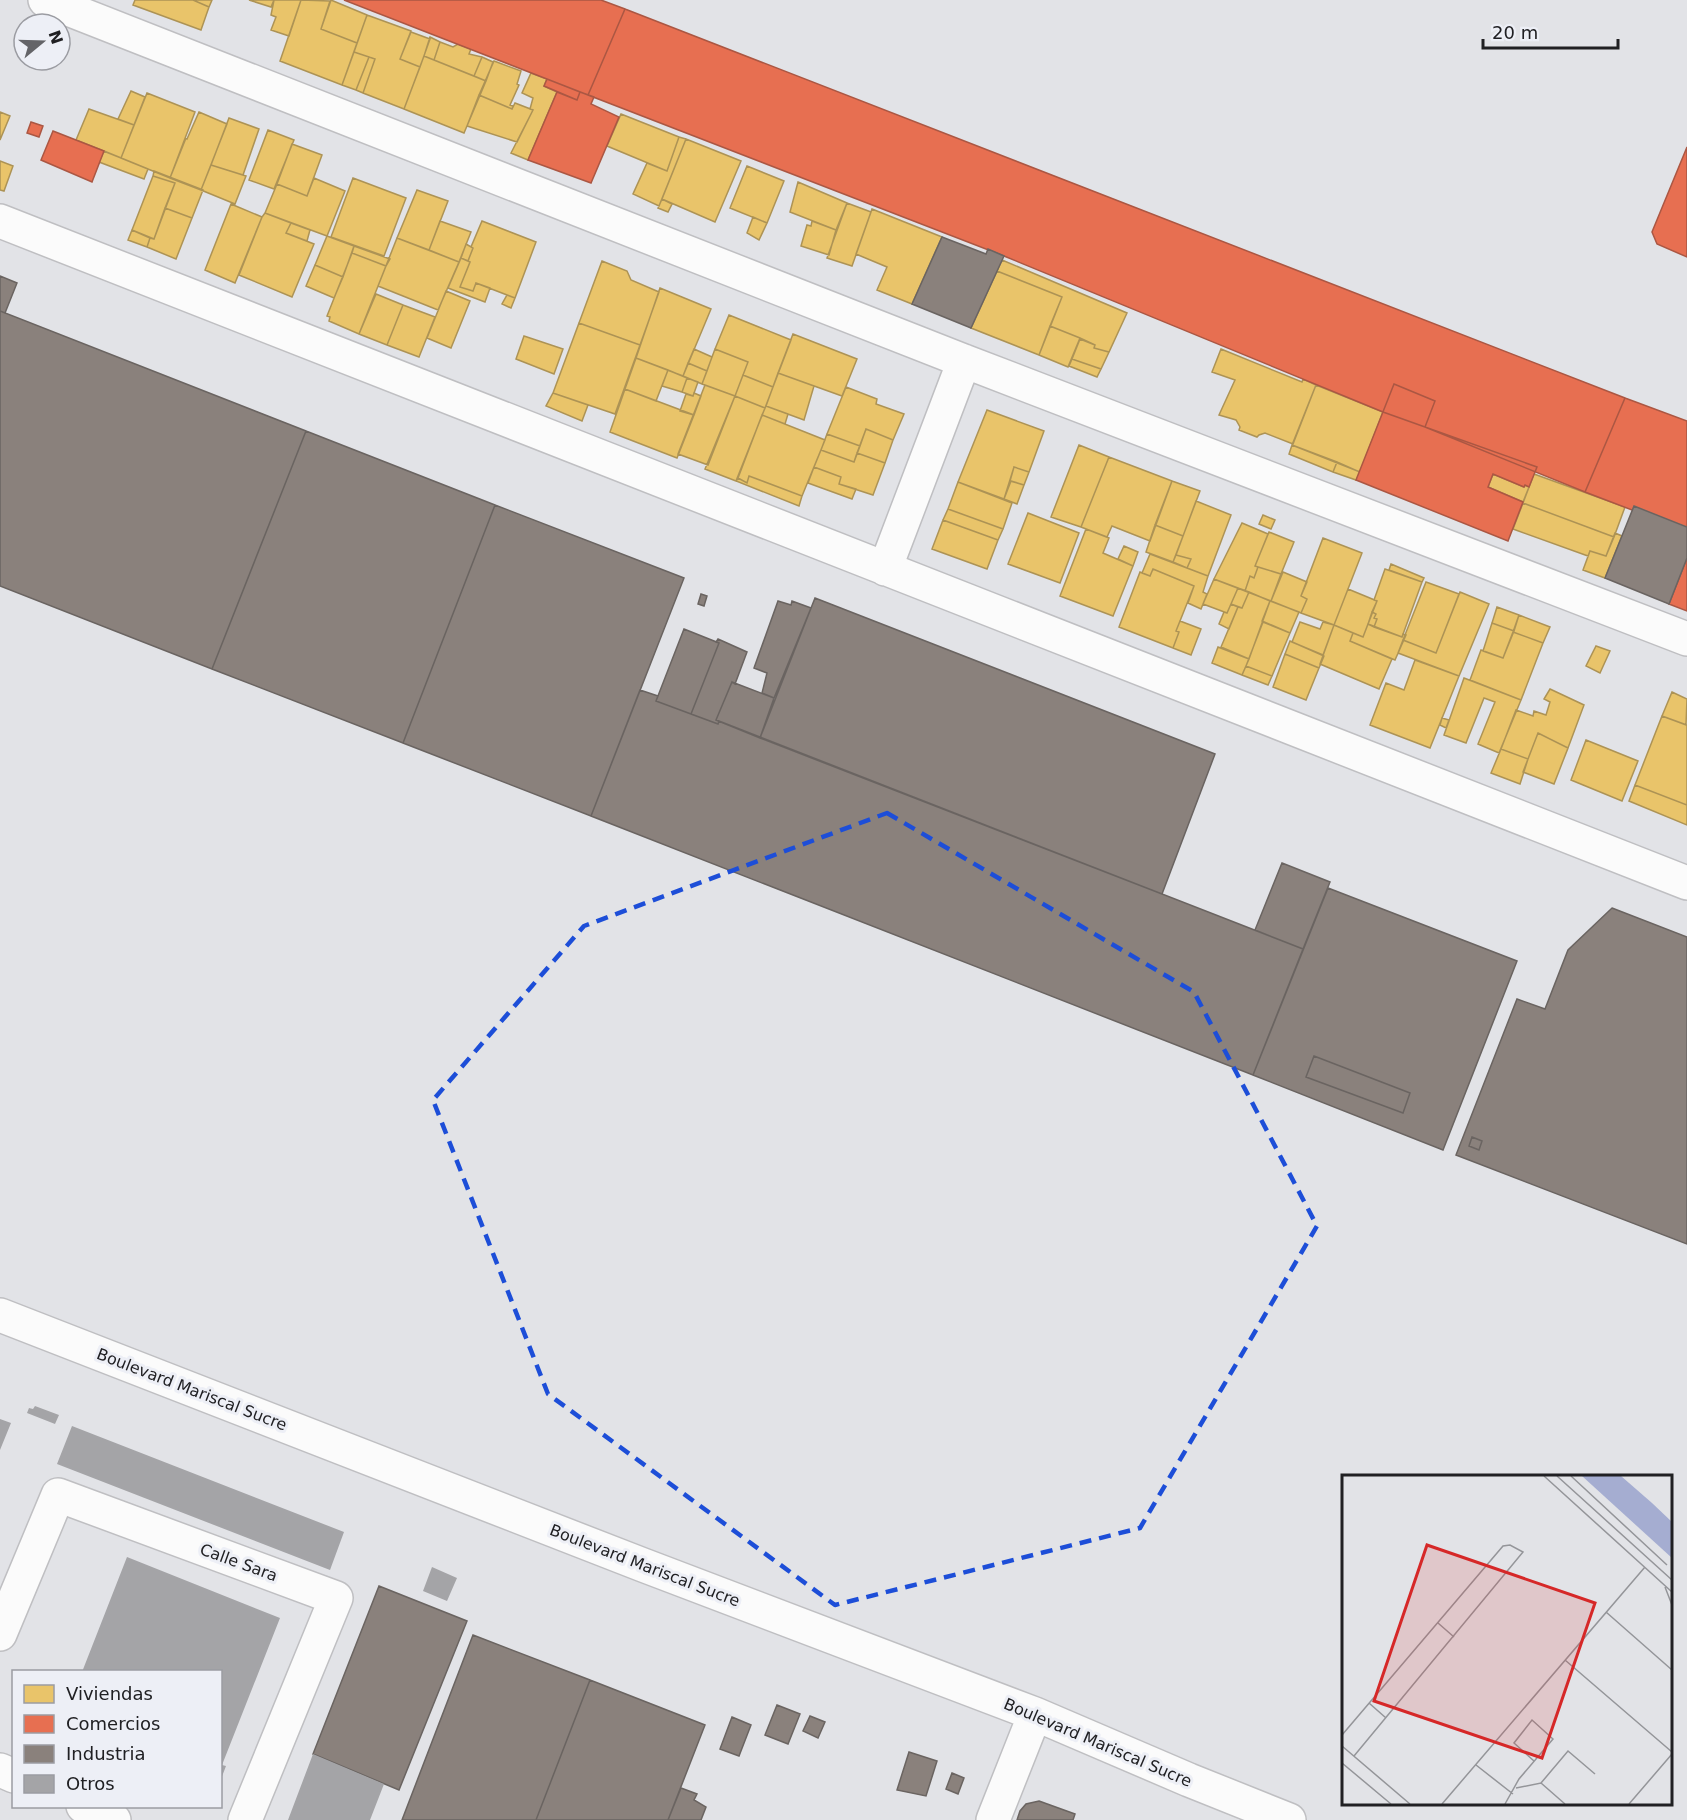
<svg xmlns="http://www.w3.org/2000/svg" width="1687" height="1820" viewBox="0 0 1687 1820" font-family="'DejaVu Sans',sans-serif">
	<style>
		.homes { fill: #e9c46a; stroke: #ad9355; stroke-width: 1.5 }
		.shops { fill: #e76f51; stroke: #ab5743; stroke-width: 1.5 }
		.industry { fill: #8a817c; stroke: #6a6461; stroke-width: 1.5; fill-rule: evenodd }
		.building { fill: #a4a4a7 }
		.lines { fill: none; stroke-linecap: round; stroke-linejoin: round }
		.minor-casing { stroke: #bfbfc2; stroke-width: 36 }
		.minor { stroke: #fbfbfb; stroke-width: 33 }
		.marked { fill: none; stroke: #1d4ed8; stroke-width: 4.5; stroke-dasharray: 12 8; stroke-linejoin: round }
		.labels { text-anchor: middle; stroke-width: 6; stroke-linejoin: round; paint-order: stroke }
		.street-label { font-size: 16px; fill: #202023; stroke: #edeff6 }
		.inset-road { fill: none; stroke: #949599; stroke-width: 1.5 }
		.view { fill: #d62828; fill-opacity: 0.15; stroke: #d62828; stroke-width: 3 }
		.inset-edge { fill: none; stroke: #202023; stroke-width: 3 }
	</style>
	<rect width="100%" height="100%" fill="#e2e3e7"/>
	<!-- homes -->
	<path class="homes" d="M135,0H193L209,7L201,30L133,5Z
		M193,0H212L209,7Z
		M249,0H274L271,7Z
		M274,0H301L289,36L271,30L276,17L271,15Z
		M301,0L330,1L321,29L357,43L342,85L280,61Z
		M331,0L367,15L357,43L321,29Z
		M367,15L411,31L400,59L420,67L404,109L363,93L375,59L354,52Z
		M411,32L430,39L420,67L400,59Z
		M430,37L440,42L434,60L424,56Z
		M440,42L453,47L458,44L471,49L469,54L482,57L474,76L434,60Z
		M354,52L369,57L356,90L342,85Z
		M424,56L486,81L464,133L404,109Z
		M369,57L375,59L363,93L356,90Z
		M482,57L493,62L486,81L474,76Z
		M494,61L521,71L517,84L519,85L510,105L513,106L512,109L479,95Z
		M531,73L547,79L544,86L557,92L528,160L511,153L533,110L530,109L533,98L522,93Z
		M131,91L145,97L134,125L118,119Z
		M147,93L195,112L170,178L121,158Z
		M479,95L512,109L515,103L533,110L517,142L467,126Z
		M89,109L134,125L121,158L76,140Z
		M0,112L10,116L0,140Z
		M199,112L227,124L201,190L170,178L186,138L187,139Z
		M621,114L679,137L667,171L607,146Z
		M229,118L259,129L243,175L211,165Z
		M268,130L294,140L274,189L249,180Z
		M679,137L686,139L659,206L633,194L647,163L667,171Z
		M686,139L741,161L715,222L662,199Z
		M292,144L322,155L307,196L277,184Z
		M104,151L148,169L144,179L99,162Z
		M0,161L13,166L4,191L0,190Z
		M211,165L246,176L235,204L201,190Z
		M747,166L784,181L767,223L730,208Z
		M154,171L203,190L192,218L165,208L175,183L153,176Z
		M153,176L175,183L154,239L132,230Z
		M314,178L345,191L327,236L265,213L277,184L307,196Z
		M353,178L406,198L384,256L331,237Z
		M798,182L847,203L836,230L790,212Z
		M417,190L448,201L429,250L397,238Z
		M662,199L672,204L668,212L658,208Z
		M847,203L871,212L852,266L827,258Z
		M231,204L262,217L235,283L205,270Z
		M165,208L192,218L176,259L147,247L150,238L154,239Z
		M872,209L942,237L912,304L877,290L887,267L856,254Z
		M265,213L291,223L286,233L314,244L292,297L239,275L262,217Z
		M753,217L767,223L759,240L747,233Z
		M440,221L471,232L459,262L429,250Z
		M482,221L536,242L515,298L476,283L473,291L460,287L470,262L468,261L473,248L471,247Z
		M812,221L836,230L829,255L801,246L807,225L811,226Z
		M291,223L310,230L307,241L286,233Z
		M132,230L150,238L147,247L128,240Z
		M327,236L354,246L343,277L315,265Z
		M397,238L459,262L438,310L378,286Z
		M466,244L473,248L468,261L461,258Z
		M354,246L390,259L386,266L352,253Z
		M352,253L386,266L359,334L329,321L330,317L327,316Z
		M461,258L470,262L460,287L473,291L476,283L490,288L485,302L448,288Z
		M1002,260L1127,313L1109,352L1094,348L1095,345L1080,338L1050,326L1062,297L997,271Z
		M602,261L627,271L631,280L659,292L640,345L579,323Z
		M315,265L343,277L334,298L306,286Z
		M997,271L1062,297L1039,355L971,328Z
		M660,288L711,309L683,376L636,358Z
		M446,291L470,301L451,348L427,338Z
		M376,294L403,305L387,345L359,334Z
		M507,295L515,298L511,308L502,304Z
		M403,305L435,317L419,357L387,345Z
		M729,315L791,340L773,387L743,375L748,362L715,349Z
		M579,323L640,345L615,414L553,393Z
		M1050,326L1080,338L1068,367L1039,355Z
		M793,334L857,359L842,396L778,373Z
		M524,336L563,349L554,374L516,359Z
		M1080,339L1095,345L1094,348L1109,352L1101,369L1072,359Z
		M694,349L712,357L707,371L688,363Z
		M715,349L748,362L735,396L702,384Z
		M1221,349L1302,382L1303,379L1316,385L1293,444L1265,433L1259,435L1257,437L1239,430L1240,427L1236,420L1219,415L1235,380L1212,372Z
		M636,358L668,370L656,401L625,389Z
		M1072,359L1101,369L1097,377L1069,366Z
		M688,363L707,371L702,384L683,376Z
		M668,370L687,378L682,392L662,386Z
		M778,373L814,386L804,420L766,406Z
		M743,375L773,387L765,408L735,396Z
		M687,378L698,382L693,396L682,392Z
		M705,385L735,396L708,465L678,454Z
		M1316,385L1383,412L1360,472L1292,445Z
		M846,387L877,399L876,404L904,414L893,440L866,429L860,446L827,434Z
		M625,389L694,415L677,458L610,432Z
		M553,393L588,405L582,421L546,406Z
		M694,393L701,396L694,415L680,411L686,394L693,396Z
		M735,396L765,408L736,481L705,469Z
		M766,406L788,414L785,424L762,415Z
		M987,410L1044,431L1029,472L1014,467L1004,499L958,482Z
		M762,415L825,440L802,496L749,476L747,483L738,478Z
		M866,429L893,440L885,463L857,453Z
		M827,434L860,446L854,462L821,450Z
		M1079,445L1109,457L1081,527L1051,517Z
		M1292,445L1337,462L1333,472L1289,454Z
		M821,450L854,462L857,453L885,463L873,495L839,484L841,477L814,467Z
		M1109,457L1172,481L1150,541L1112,526L1107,537L1081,527Z
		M1337,462L1360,472L1356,480L1333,472Z
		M814,467L841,477L839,484L856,489L852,499L808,483Z
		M1014,467L1029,472L1024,485L1010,481Z
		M1493,474L1524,487L1525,485L1529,487L1523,502L1488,487Z
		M1534,474L1625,507L1614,537L1523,503Z
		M749,476L802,496L799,506L736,481L738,478L747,483Z
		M1011,481L1024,485L1017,504L1004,499Z
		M1172,481L1200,491L1183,536L1155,525Z
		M958,482L1012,503L1003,529L948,509Z
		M1196,501L1231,515L1208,576L1187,568L1191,559L1176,555Z
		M1523,503L1614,537L1606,556L1590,551L1588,556L1513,529Z
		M948,509L1003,529L998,540L943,520Z
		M1028,513L1079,533L1060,583L1008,564Z
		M1263,515L1275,520L1271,529L1259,524Z
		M943,520L998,540L987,569L932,549Z
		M1242,523L1268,534L1255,566L1258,567L1254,578L1250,576L1245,591L1214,579Z
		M1155,525L1183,536L1173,562L1146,552Z
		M1086,529L1109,538L1103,553L1133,566L1113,616L1060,596Z
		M1269,532L1294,542L1281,574L1255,566Z
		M1615,533L1622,536L1605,578L1583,570L1590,551L1606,556Z
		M1323,538L1362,553L1334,625L1301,613L1307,599L1301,596Z
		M1124,546L1138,552L1133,566L1118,559Z
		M1150,554L1208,576L1203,592L1207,594L1201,609L1188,603L1194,586L1153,569L1150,576L1142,573Z
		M1176,555L1191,559L1187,568L1173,562Z
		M1391,564L1424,578L1422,582L1389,570Z
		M1258,567L1281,574L1271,601L1245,591L1250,576L1254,578Z
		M1153,569L1194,586L1176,631L1179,632L1173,648L1119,627L1140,572L1150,576Z
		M1385,569L1422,582L1402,637L1374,627L1377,619L1374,618L1376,614L1372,612L1377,601L1374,600Z
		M1283,572L1307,582L1301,596L1307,599L1301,613L1271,601Z
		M1214,579L1238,588L1227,613L1203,604Z
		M1426,582L1459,594L1436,653L1403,640Z
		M1238,588L1249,592L1242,608L1231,604Z
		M1348,589L1377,601L1363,637L1334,625Z
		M1249,592L1270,601L1249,659L1221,647L1238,607L1242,608Z
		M1460,592L1489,604L1459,676L1398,653L1403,640L1436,653Z
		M1270,601L1299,612L1290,633L1262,621Z
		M1231,604L1238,607L1229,629L1219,624L1224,612L1227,613Z
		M1497,607L1519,615L1514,631L1492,623Z
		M1372,612L1376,614L1374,618L1377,619L1374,627L1368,624Z
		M1519,615L1550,627L1543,643L1513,632Z
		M1180,621L1201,629L1191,655L1173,648L1179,632L1176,631Z
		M1263,622L1290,633L1272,676L1246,666Z
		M1300,622L1320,629L1323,622L1334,625L1323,655L1292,642Z
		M1492,623L1514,631L1503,658L1483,651Z
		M1368,624L1402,637L1403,634L1406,635L1395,660L1350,641L1353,633L1363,637Z
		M1334,625L1353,633L1350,641L1392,659L1379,689L1320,664Z
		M1513,632L1543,643L1521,700L1470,680L1481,650L1503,658Z
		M1290,641L1324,656L1319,668L1285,654Z
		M1596,646L1610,651L1600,673L1586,666Z
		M1218,647L1249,659L1242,675L1212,663Z
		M1285,654L1319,668L1306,700L1273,687Z
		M1415,660L1459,676L1430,748L1370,725L1386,683L1404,690Z
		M1246,666L1272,676L1268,685L1242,675Z
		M1464,678L1521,700L1499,753L1478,744L1495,702L1484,698L1466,743L1444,735Z
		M1550,689L1584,705L1568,748L1538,733L1528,759L1501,749L1516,710L1533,716L1534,711L1546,715L1550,702L1544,699Z
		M1672,692L1687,699L1686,725L1662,716Z
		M1662,716L1687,725V805L1635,785Z
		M1442,718L1449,720L1446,728L1440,725Z
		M1538,733L1568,748L1554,784L1523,772Z
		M1586,740L1638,761L1622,801L1571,780Z
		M1501,749L1528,759L1520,784L1491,773Z
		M1635,785L1687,805V825L1629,801Z"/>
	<!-- shops -->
	<path class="shops" d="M344,0H601L625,9L588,95Z
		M625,9L1625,398L1585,492L1425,427L1383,412L1004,256L588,95Z
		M547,79L580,92L577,100L544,86Z
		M557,92L577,100L580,92L594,97L591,104L619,117L591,183L528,160Z
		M31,122L43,126L39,137L27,133Z
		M53,131L104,151L92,182L41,160Z
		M1687,147V257L1657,244L1652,232Z
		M1394,384L1435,401L1425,427L1537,467L1529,487L1525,485L1524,487L1493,474L1488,487L1523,502L1508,541L1356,480Z
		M1625,398L1687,421V531L1585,492Z
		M1687,558V611L1669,604Z"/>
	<!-- industry -->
	<path class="industry" d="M942,237L986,254L988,249L1004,256L971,328L912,304Z
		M0,276L17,283L5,313L0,311Z
		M0,311L306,431L212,669L0,586Z
		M306,431L495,505L403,743L212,669Z
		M495,505L684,578L591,816L403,743Z
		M1634,506L1687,527V558L1669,604L1605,578Z
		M701,594L707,596L704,606L698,604Z
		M815,598L1215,754L1162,894L760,738Z
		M778,601L791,605L792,601L811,608L774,698L762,693L767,673L754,668Z
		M684,629L719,643L691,714L656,701Z
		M718,639L747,652L735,684L732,682L716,720L719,721L718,724L691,714L719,643L716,642Z
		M732,682L774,698L760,738L716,720Z
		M640,690L658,696L656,701L718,724L719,721L1303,949L1253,1075L591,816Z
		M1282,863L1330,882L1303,949L1255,930Z
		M1328,888L1517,961L1443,1150L1253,1075ZM1314,1056L1410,1093L1403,1113L1306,1077Z
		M1612,908L1687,937V1244L1456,1155L1517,999L1545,1009L1568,950ZM1472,1137L1482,1141L1479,1150L1469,1146Z
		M1314,1056L1410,1093L1403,1113L1306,1077Z
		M1472,1137L1482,1141L1479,1150L1469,1146Z
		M379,1586L467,1621L399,1790L313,1754Z
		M473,1635L590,1680L536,1820H402Z
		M590,1680L705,1725L668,1820H536Z
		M777,1705L800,1714L788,1744L765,1735Z
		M810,1716L825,1722L818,1738L803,1731Z
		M732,1717L751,1725L739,1756L720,1749Z
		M909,1752L937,1761L926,1796L897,1790Z
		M952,1773L964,1778L958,1794L946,1789Z
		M681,1788L697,1794L694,1800L706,1807L701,1820H668Z
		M1039,1801L1075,1814L1073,1820H1017L1020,1811L1026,1804Z"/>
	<!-- building -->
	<path class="building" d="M35,1406L59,1415L55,1424L27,1413L29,1408L33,1409Z
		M0,1419L11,1423L0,1450Z
		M72,1426L344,1532L330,1570L57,1464Z
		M127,1557L280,1618L222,1765L226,1766L221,1779L220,1672H82Z
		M432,1567L457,1578L447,1601L423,1591Z
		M313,1754L384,1784L370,1820H288Z"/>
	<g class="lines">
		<!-- minor casing -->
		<g class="minor-casing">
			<path id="minor" d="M45,0L964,361L1687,639
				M0,221L1687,883
				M885,569L964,361
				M0,1315L643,1565L1035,1714L1189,1780L1289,1820
				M0,1634L58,1495L336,1598L245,1820
				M0,1770L14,1776
				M83,1806L114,1820
				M993,1820L1035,1714"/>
		</g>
		<!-- minor -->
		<use href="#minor" class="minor"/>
	</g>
	<!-- marked area -->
	<path class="marked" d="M887,813L1194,992L1317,1226L1140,1528L835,1605L548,1394L433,1100L584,926Z"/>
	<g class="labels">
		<!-- street labels -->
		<g class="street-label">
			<text transform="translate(192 1389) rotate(21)" y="6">Boulevard Mariscal Sucre</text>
			<text transform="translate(239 1562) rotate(20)" y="6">Calle Sara</text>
			<text transform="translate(645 1565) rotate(21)" y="6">Boulevard Mariscal Sucre</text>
			<text transform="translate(1098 1742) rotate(23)" y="6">Boulevard Mariscal Sucre</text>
		</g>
	</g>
	<!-- overview -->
	<g transform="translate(1342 1475)">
		<rect width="330" height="330" fill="#e2e3e7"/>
		<path d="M240,1H279L310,28L330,47V83Z" fill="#a5add1"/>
		<path class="inset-road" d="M202,1L330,117M215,1L330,105M229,1L325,90M323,112L330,130M264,137L330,195M96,148L112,162M223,185L330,277M27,228L44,243M0,260L161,71L168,70L181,77L12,281M0,271L68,329M0,288L49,329M134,290L171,319M199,308L226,276L253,299M174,313L199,308L223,329M100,329L303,92M163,329L177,304L211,264L190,245L172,268L192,286M287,329L330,279"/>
		<path class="view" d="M85,70L253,128L200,283L32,226Z"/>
		<rect width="330" height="330" class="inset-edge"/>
	</g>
	<!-- legend -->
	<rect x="12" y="1670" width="210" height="138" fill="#edeff6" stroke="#9b9ca2" stroke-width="1.5"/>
	<rect x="24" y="1685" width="30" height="18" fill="#e9c46a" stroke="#9b9ca2" stroke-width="1.5"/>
	<text x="66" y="1700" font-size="18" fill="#202023">Viviendas</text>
	<rect x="24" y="1715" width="30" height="18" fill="#e76f51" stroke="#9b9ca2" stroke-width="1.5"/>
	<text x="66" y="1730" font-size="18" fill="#202023">Comercios</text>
	<rect x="24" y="1745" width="30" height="18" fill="#8a817c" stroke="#9b9ca2" stroke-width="1.5"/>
	<text x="66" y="1760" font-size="18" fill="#202023">Industria</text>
	<rect x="24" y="1775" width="30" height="18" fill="#a4a4a7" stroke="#9b9ca2" stroke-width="1.5"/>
	<text x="66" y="1790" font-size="18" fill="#202023">Otros</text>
	<!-- north arrow -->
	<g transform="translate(42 42) rotate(71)"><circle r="28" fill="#edeff6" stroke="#9b9ca2" stroke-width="1.5"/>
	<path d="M0-4.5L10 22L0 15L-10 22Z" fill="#646468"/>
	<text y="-9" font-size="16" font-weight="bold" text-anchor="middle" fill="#202023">N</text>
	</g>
	<!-- scale -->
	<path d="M1483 39v9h135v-9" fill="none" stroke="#202023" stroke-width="3"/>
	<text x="1492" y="39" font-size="18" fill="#202023" stroke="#edeff6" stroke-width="4.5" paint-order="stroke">20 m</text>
</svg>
